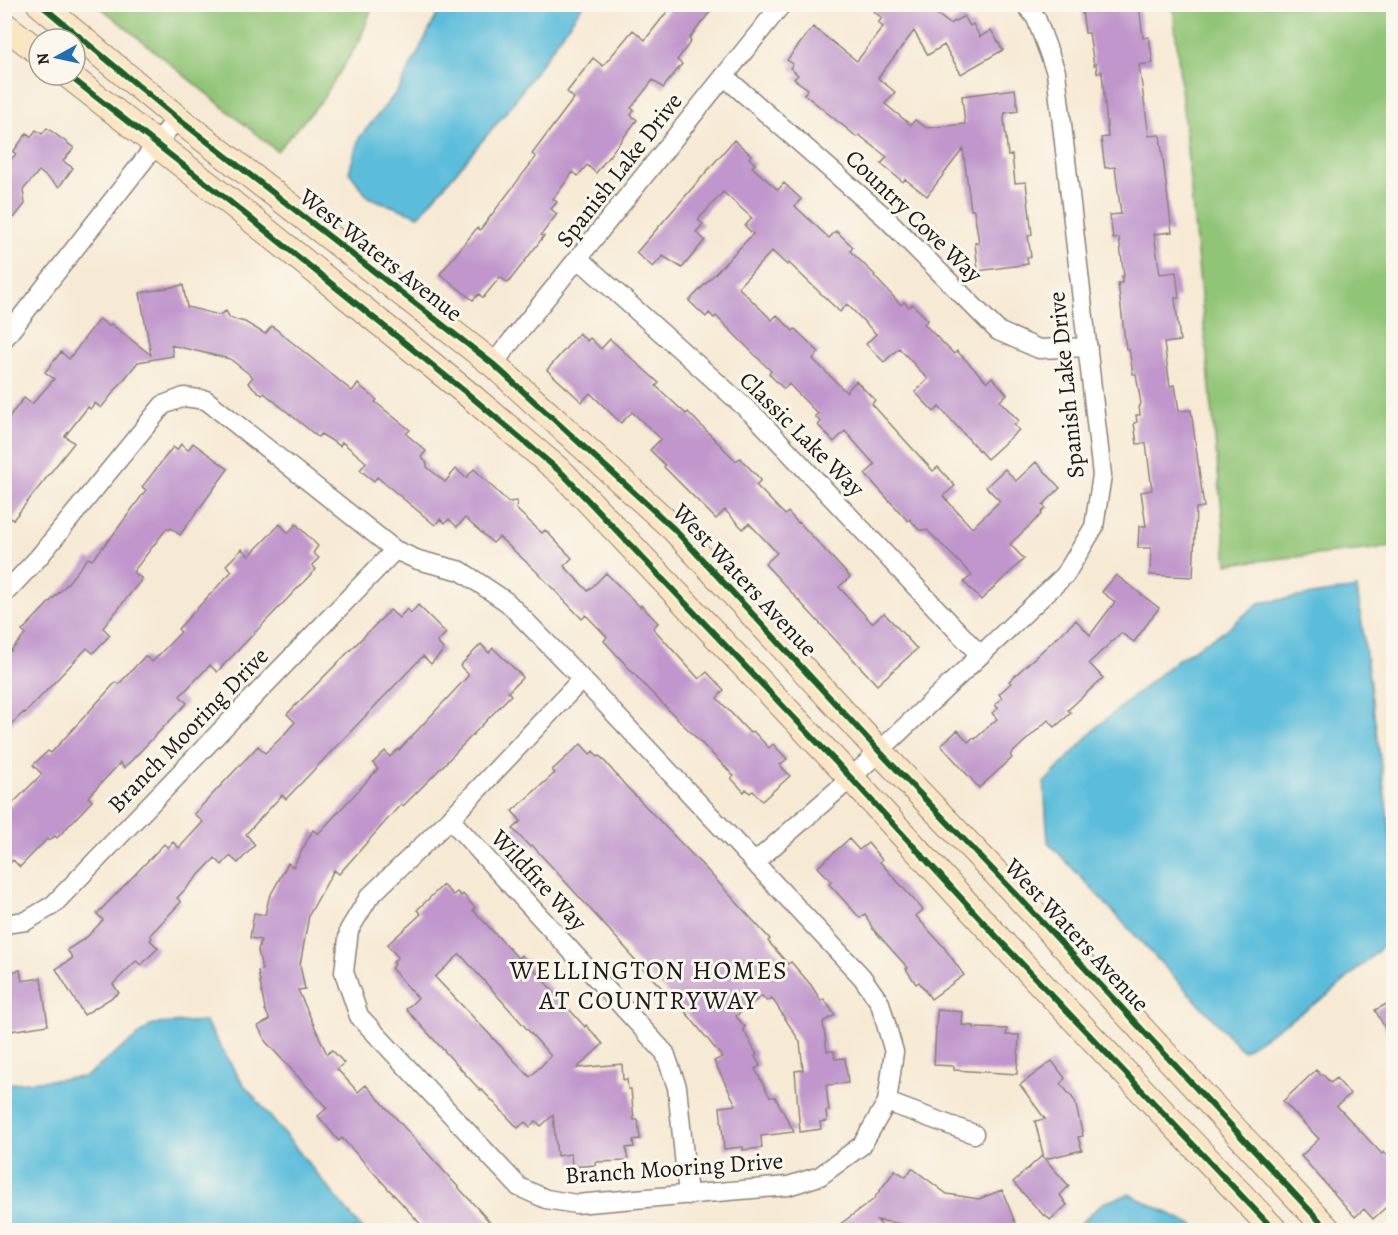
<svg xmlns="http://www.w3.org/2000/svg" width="1398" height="1235" viewBox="0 0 1398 1235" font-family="Alegreya,serif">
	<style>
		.green { fill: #90c476; stroke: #567049; stroke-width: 1.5 }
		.water { fill: #5cbddb; stroke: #3c6c7c; stroke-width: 1.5 }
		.building { fill: #c096cc; fill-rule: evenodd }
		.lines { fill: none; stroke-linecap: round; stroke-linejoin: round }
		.street-casing { stroke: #8a8378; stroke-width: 21 }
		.secondary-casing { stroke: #8a8378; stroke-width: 28 }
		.street { stroke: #fff; stroke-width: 18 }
		.secondary { stroke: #fbe6c4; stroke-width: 26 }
		.cycleway-casing { stroke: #fbf7ec; stroke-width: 10 }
		.cycleway { stroke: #1b5e20; stroke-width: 6 }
		.labels { text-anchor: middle; stroke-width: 6; stroke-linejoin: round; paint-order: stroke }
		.street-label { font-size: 24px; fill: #1c1c1c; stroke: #fbf7ec }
		.neighbourhood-label { font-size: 26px; letter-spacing: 1.5px; fill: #1c1c1c; stroke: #fbf7ec }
	</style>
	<rect width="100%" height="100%" fill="#fbf7ec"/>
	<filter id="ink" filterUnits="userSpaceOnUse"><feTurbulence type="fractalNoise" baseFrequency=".0167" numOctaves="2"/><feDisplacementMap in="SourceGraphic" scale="12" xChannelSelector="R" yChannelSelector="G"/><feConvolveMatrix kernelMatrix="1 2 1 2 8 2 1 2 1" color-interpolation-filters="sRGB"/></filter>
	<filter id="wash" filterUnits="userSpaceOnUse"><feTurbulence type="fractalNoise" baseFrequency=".008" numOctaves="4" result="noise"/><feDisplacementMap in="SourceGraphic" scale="24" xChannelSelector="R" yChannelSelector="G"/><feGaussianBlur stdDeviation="1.35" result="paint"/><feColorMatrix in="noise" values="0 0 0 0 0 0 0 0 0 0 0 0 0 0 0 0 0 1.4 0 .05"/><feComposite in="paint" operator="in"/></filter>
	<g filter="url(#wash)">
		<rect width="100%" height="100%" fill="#f7ead5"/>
		<!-- green -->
		<path class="green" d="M98,5H373L360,40L322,100L277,151Z
			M1173,5H1393V547L1227,564Z"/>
		<!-- water -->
		<path class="water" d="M442,5H583L508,110L419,216L368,197L349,172L359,138L399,89Z
			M1357,588L1393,855V926L1381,948L1330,994L1243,1051L1048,842L1044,783L1098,726L1178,659L1226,630L1259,603Z
			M205,1021L241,1081L363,1230H5V1084L85,1077L153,1024Z
			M1129,1194L1197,1227L1200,1230H1073L1103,1203Z"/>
		<g id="blocks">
			<!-- building -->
			<path class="building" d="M673,4H716L689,39L691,41L677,60L682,64L663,88L653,80L631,108L634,110L631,115L637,120L596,173L587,165L578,176L573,172L553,199L557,202L551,209L557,214L541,235L544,236L508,283L500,277L483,298L479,294L473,300L440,274L477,228L480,230L536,157L532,154L574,98L567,92L593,58L603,66L633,30L645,40Z
				M865,4H924L950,24L964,16L970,26L973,24L980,37L991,30L1003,50L961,74L944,45L928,55L914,31L878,78L895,92L885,104L911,125L915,120L927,128L965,124L962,96L1015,89L1018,111L1005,113L1004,119L1008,156L1012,155L1015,183L1026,182L1032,235L1028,236L1031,257L1027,258L1028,264L978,271L975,243H979L974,210H971L963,149L927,196L905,179L903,182L881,164L887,157L859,135L857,137L804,94L808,89L794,79L798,75L790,68L793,64L787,60L813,27L857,61L883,27L878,23L882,18Z
				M1091,4H1139L1143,38L1149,37L1153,63L1139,65L1149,136L1160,135L1172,232L1154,234L1160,274L1176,272L1179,298H1175L1180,341L1164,343L1170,386L1175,385L1179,411L1191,410L1204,507L1196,508L1193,577L1150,575L1151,548H1138L1139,526H1146L1141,492L1152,490L1146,443L1137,444L1134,423L1137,422L1136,415H1140L1139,406L1141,404L1136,374H1133L1129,349H1126L1118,283H1122V276H1124L1119,238L1113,239L1110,215L1121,214L1115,167L1105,168L1101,138L1108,137L1102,72L1097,73L1096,64L1094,65L1089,33H1085L1082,10L1092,8Z
				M47,128L74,148L63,161L73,168L59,187L39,171L23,190L25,204L14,218L4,211V167L16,154L13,152L27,133L31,137L36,130L42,134Z
				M734,140L751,155L749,158L755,164L752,167L778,190L784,183L801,199L795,206L829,238L836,231L853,247L850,251L875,275L874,276L901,305L904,302L909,307L912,304L928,320L924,324L954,354L957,351L987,382L992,377L1007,394L1000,401L1019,421L1014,425L1019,430L987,459L939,407L934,412L915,392L928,379L899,348L884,362L866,344L876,334L847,304L840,312L789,263L787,265L772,251L738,287L772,320L777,315L793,331L795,329L819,352L813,359L846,392L856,381L875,400L872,404L933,471L938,467L955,486L943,496L972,528L1000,501L986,487L1005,469L1016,481L1036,462L1060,488L1043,505L1046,508L1041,513L1042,514L1010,544L1024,559L981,600L964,582L972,575L927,530H919L910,519L908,521L865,474L875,465L845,431L834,442L818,425L821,422L815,416L818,414L789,384L784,389L769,374L771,371L716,316L714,318L709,313L706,317L689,301L753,234L745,226L752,218L723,192L698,220L703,224L696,232L705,240L682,268L663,256L653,267L636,253Z
				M183,285L187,307L219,315L226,311L230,318L245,322L265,334L272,326L352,391L358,384L377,400L375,402L410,430L406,434L426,451L421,457L427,463V467L445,482L456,469L466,478L474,469L508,502L517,501L516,509L542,533L545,530L572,558L564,566L588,591L606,573L640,607L641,605L658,623L653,628L699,679L707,672L724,690L717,698L750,733L753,731L769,748L773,744L787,759L780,765L790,776L762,801L753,791L750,793L746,789L744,792L731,778L734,776L648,689L604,641L607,637L586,615L582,619L536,571L499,537L493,543L465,518L457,527L449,519L445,523L440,519L435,525L377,477L374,481L360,470L366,462L342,442L340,446L321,434L318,437L264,393L262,395L248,383L253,377L230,359L171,345L173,356L138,362L101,408L95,403L90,409L88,407L65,436L74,443L13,520L4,512V423L24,398L32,404L54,379L45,372L61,352L69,359L99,319L109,326L111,324L151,355L140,293Z
				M579,333L587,341L590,338L601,349L610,339L659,383L656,386L686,414L688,412L736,461L740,458L761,480L756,485L785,515L788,512L798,523L799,522L850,577L839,587L872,623L884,613L917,649L877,685L765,564L777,553L749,523L743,529L725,510L716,519L664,467L665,465L650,450L661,439L632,412L621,423L590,393L582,402L547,370Z
				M193,443L228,469L180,535L171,528L169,530L167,528L133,572L142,579L103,628L110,635L93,653L87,648L25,713L24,712L4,731V658L26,634L22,631L67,584L88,558L92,560L113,535L146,490L142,487L173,447L177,450L181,444L188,450Z
				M280,524L288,533L296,524L318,546L313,553L319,558L312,565L316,569L217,672L210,665L180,696L187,703L124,768L120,763L88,797L92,801L57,838L55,836L49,841L47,839L20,867L13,860L4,869V812L42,774L33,765L48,751L51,753L116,682L119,684L145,656L152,662L181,632L178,629L232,571L226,565L242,549L249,556Z
				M1116,575L1159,608L1134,642L1121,633L1089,663L1103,678L1068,710L1071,713L1055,727L1048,720L1010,755L1012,758L979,788L941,745L958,730L968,742L973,738L975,739L997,719L992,713L998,708L995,705L1002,698L999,694L1011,683L1009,681L1076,620L1090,635L1115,602L1102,592Z
				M418,605L446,633L437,642L444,650L431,664L423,656L286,799L282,795L246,834L255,845L238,863L230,856L222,865L215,858L177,898L181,902L150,935L152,938L150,940L158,948L141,965L136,961L113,984L119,993L84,1015L56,969L73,958L67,950L87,937L103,920L97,914L164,844L168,848L173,842L179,848L203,822L194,814L258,746L265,753L282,737L295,722L287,714L390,610L399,618L407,609L411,613Z
				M481,644L489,653L493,648L523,677L508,692L511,695L434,775L403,806L401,804L339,874L334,870L309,915L300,965L305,989L298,990L327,1054L332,1050L344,1063L337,1069L358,1092L366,1085L497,1230H426L342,1138L339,1141L318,1116L327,1108L266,1042L258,1026L270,1020L265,1010L258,971L262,970L258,950L261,940L250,938L254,913L265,915L269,898L288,863L293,867L313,830L318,834L378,769L373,763L385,751L390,757L398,749L399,750L468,676V674L460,666Z
				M581,744L590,754L593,751L598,757L600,756L625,785L707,870L770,939L768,941L788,964L791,962L811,985L821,1001L824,999L835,1015L823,1022L827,1051H834L835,1059L845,1058L848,1083L826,1085L829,1111H826L827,1121L820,1122L821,1129L800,1132L795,1071L803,1070L800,1042L772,998L767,1001L762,996L736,1016L745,1027L743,1029L757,1055L755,1056L760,1066L755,1069L770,1097H775L794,1132L761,1136L762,1148L743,1150V1147L724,1149L720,1107L736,1105L714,1061L722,1057L684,1010L642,968L629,954L630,953L532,845L530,847L513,829L521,821L512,811L555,773L552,770Z
				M849,839L859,850L868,843L882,860L880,862L923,910L916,916L943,946L964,975L931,999L919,982L916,984L906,969L908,968L873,929L865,914L860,918L829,884L831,881L818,867Z
				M443,885L453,895L457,892L461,896L463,894L475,908L473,910L518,958L521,955L585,1027L586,1025L603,1044L577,1068L622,1064L623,1080L627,1079L628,1089H631L634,1120H638L640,1139L633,1140L634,1147L626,1148L628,1161L595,1162L596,1165L572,1167L571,1154L557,1156L553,1115L541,1126L536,1121L530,1127L525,1122L518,1128L482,1090L481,1091L469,1078L406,1009L418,998L391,968L395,964L393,962L398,957L387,945L421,914L417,910ZM460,954L551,1056L530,1077L435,977Z
				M20,970L22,981L41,978L48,1025L4,1032V973Z
				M1394,1000V1044L1375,1010Z
				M937,1010L963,1012L962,1025L974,1026V1028L1007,1029L1006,1035H1019L1017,1074L954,1070V1066L934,1065Z
				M1052,1061L1065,1078L1061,1084L1075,1101L1083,1136L1078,1137L1082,1150L1045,1159L1069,1186L1060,1195L1067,1205L1050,1220L1045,1214L1044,1216L1013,1182L1042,1156L1044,1158L1035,1121L1045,1119L1020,1085Z
				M1316,1070L1321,1075L1322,1074L1331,1083L1336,1078L1350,1094L1337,1106L1382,1154L1384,1152L1394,1162V1200L1373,1219L1364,1209L1355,1217L1301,1156L1319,1139L1283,1101Z
				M912,1168L947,1194L979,1199L1002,1190L1018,1230H940L877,1220L885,1230H832L873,1200L895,1170L906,1177Z"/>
		</g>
	</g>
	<g filter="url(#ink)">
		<use href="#blocks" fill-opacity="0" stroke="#8a8378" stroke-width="1.5"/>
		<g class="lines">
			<!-- street casing -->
			<g class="street-casing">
				<path id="street" d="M724,76L886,218L998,331L1039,349L1088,347
					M579,259L758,419L980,655
					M4,339L177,118
					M493,364L782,4
					M4,594L38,558L163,405L184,397L206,400L395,550L418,560L461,571L507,602L582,679L862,977L880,1003L894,1052L887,1102L862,1145L820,1176L788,1186L576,1204L546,1199L519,1187L359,1016L344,972L349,930L369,897L450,819L582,679
					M450,819L665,1053L677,1087L688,1195
					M754,863L851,778L1065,575L1094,527L1102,475L1056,72L1036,18L1025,4
					M4,924L26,921L53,905L395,550
					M887,1102L974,1134"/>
			</g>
			<!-- secondary casing -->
			<g class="secondary-casing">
				<path id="secondary" d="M40,4L177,118L493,364L674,529L879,751L1017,895L1328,1230
					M4,25L39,52
					M68,75L229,201L468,394L563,474L851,778L1006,947L1274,1230"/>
			</g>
			<!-- street -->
			<use href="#street" class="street"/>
			<!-- secondary -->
			<use href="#secondary" class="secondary"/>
			<!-- cycleway casing -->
			<g class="cycleway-casing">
				<path id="cycleway" d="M40,4L177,118L493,364L674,529L879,751L1017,895L1328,1230
					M68,75L229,201L468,394L563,474L851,778L1006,947L1274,1230"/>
			</g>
			<!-- cycleway -->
			<use href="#cycleway" class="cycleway"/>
		</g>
	</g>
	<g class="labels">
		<!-- street labels -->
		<g class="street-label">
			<text transform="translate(619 170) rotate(-52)" y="8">Spanish Lake Drive</text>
			<text transform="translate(914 216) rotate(44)" y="8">Country Cove Way</text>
			<text transform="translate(381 255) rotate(38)" y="8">West Waters Avenue</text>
			<text transform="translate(1066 385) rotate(-96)" y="8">Spanish Lake Drive</text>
			<text transform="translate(802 434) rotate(45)" y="8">Classic Lake Way</text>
			<text transform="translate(745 580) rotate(47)" y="8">West Waters Avenue</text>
			<text transform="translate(188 730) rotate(-46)" y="8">Branch Mooring Drive</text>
			<text transform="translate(539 880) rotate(47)" y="8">Wildfire Way</text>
			<text transform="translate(1077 935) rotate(47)" y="8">West Waters Avenue</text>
			<text transform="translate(674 1168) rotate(-4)" y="8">Branch Mooring Drive</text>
		</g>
		<!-- neighbourhood labels -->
		<g class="neighbourhood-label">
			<text x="649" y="979">WELLINGTON HOMES<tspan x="649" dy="30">AT COUNTRYWAY</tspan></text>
		</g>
	</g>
	<!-- margin -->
	<rect width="1398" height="1235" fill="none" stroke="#fbf7ec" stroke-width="24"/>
	<!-- north arrow -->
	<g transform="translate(57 57) rotate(262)"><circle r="28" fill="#fbf7ec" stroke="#a29f99" stroke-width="1.5"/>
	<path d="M0-4.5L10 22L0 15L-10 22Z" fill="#1f6fb2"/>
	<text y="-9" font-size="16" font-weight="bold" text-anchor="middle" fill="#1c1c1c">N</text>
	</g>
</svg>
